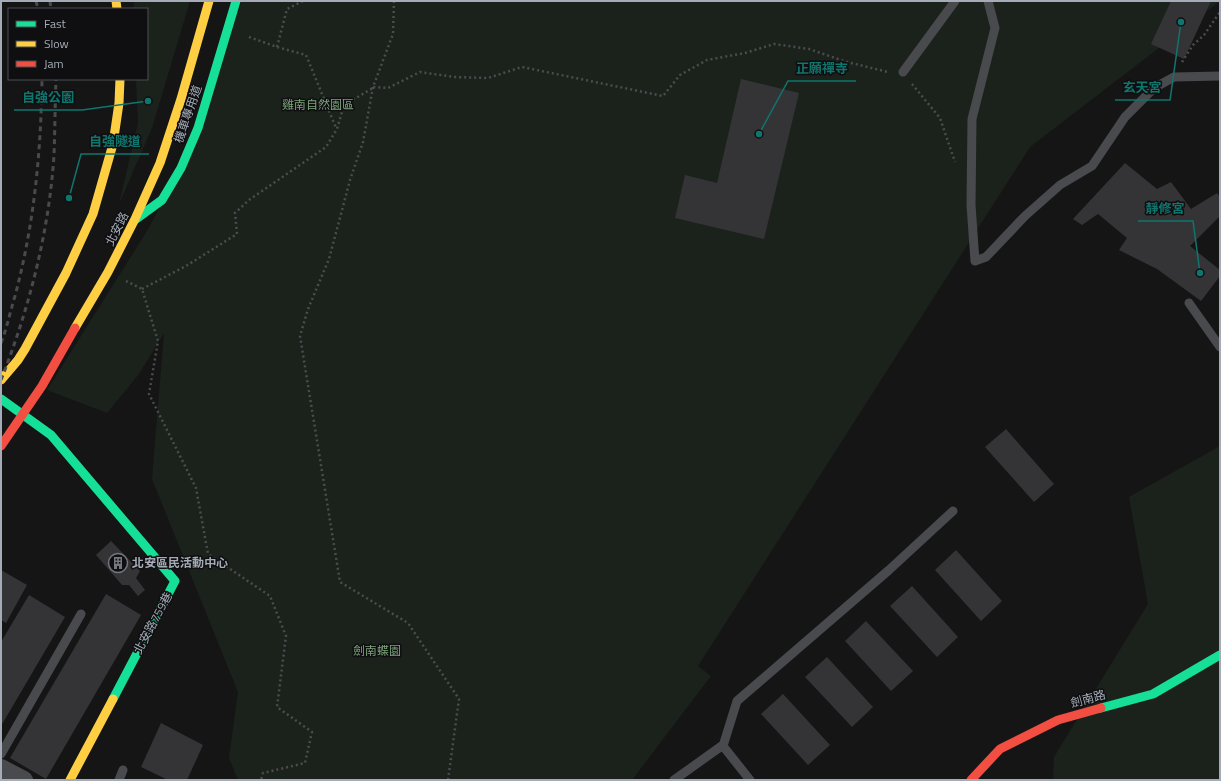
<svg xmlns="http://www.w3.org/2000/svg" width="1221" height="781" viewBox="0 0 1221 781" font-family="'Titillium Web','Noto Sans TC',sans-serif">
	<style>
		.green { fill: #1b221b }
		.building { fill: #343436 }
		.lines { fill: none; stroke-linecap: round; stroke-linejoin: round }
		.path { stroke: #4b4c50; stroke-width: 2.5; stroke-dasharray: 2 3; stroke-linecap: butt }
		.lane { stroke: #494a4e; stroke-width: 9 }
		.street { stroke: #494a4e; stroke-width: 18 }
		.fast { stroke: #16e098; stroke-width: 9 }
		.slow { stroke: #ffcf43; stroke-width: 9 }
		.jam { stroke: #f24e42; stroke-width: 9 }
		.rail { stroke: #494a4d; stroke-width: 3; stroke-dasharray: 5 4; stroke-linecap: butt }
		.labels { text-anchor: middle; stroke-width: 3; stroke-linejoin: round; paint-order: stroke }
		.park-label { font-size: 12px; fill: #7da37b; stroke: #0f0f11 }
		.street-label { font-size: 12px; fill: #a5acb7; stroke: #0f0f11 }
		.poi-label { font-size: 12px; font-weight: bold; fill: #a5acb7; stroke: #0f0f11; text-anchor: start }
		.leader { fill: none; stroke: #0f766e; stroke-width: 1.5 }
		.callout-dot { fill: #0f766e; stroke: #0f0f11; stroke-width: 1.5 }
		.callout-label { font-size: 13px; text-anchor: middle; font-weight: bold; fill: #0f766e; stroke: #0f0f11; stroke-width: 3; stroke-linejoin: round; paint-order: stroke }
	</style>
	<rect width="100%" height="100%" fill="#151515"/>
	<!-- green -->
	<path class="green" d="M134,1H190L152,128L119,204L138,123L136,79H147V9H134Z
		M242,1H1220L1030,147L698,666L711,676L632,780H238L229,758L238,692L152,479L164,333L139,374L107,413L47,390L147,231L168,192Z
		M1220,446V780H1053L1054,757L1148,604L1129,497Z"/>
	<!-- building -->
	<path class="building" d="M1171,1H1211L1184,59L1151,44Z
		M741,79L799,93L764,239L675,218L685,175L717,183Z
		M1125,163L1157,189L1171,182L1191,209L1217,193L1220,197V216L1190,246L1220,270V276L1201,301L1157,269L1119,250L1127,238L1098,214L1082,225L1073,219Z
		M1006,429L1054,484L1034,502L985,447Z
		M111,541L140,571L136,578L145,590L138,596L129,585H122L96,555Z
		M956,550L1002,601L981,621L935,570Z
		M1,570L27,585L6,623L1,620Z
		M912,586L958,637L937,657L890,606Z
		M106,594L141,615L46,779L10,758Z
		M29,595L65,617L1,726V642Z
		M866,621L913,671L891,691L845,641Z
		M827,657L873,707L852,727L805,677Z
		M783,694L830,745L808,765L761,714Z
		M161,723L203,745L187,780H168L141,767Z"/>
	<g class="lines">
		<!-- path -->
		<path class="path" d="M394,1L393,34L373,87L388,88L420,72L454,77L488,78L522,67L663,96L680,75L707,60L745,53L774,44L809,49L847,62L888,72
			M249,37L277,47L306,55L336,128
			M277,47L287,9L303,1
			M1182,62L1193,45L1204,35L1220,12
			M912,84L940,118L955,162
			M373,87L363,142L350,180L329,259L308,309L300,336L340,582L408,623L459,699L448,780
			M126,281L142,289L158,341L149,394L196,488L208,554L270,596L286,636L277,707L312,732L305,763L263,773L261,780
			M142,289L186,266L237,234L235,213L249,200L326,147L337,129L344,105L373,88"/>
		<!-- lane -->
		<path class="lane" d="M988,1L995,28L972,119L971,205L975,261L986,257L1025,216L1060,185L1092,166L1125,117L1154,88L1174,77L1220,76
			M903,72L955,1
			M1189,303L1220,347
			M1,754L81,614
			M119,780L123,770
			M674,780L723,745
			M750,780L723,746L737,701L889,570L953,511"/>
		<!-- street -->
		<path class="street" d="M1,768L24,780"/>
		<!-- fast -->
		<path class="fast" d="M136,219L162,200L181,168L198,128L236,1
			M1,399L51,435L175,581L113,699
			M1101,708L1153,694L1220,655"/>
		<!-- slow -->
		<path class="slow" d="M116,1L117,9
			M75,328L108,272L135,219L160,163L181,99L209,1
			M1,380L18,360L25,349L66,273L93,214L113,144L119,103L120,79
			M70,780L113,699"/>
		<!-- jam -->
		<path class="jam" d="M1,446L42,386L75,328
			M971,780L1000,749L1058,720L1101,708"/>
		<!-- rail -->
		<path class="rail" d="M36,1L38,9
			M50,1L51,9
			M1,343C7,328 10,312 15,296C34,225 41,153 42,79
			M1,380C29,309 49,232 54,155C55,130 55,104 56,79"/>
	</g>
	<!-- icons -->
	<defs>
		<g id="building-ring" transform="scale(1)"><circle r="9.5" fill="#0f0f11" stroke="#73777e" stroke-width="1.5"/><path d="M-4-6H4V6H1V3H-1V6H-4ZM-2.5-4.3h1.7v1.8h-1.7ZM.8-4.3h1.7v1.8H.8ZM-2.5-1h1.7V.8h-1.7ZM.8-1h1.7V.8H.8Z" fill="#73777e"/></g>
	</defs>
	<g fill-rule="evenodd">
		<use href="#building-ring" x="118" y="563"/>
	</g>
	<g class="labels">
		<!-- park labels -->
		<g class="park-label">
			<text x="318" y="109">雞南自然園區</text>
			<text x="377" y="655">劍南蝶園</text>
		</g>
		<!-- street labels -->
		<g class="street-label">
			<text transform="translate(188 114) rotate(-71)" y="4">機車專用道</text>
			<text transform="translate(117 229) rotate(-63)" y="4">北安路</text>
			<text transform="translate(153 623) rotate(-62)" y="4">北安路759巷</text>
			<text transform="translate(1088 699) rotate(-15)" y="4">劍南路</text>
		</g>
		<!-- poi labels -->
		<g class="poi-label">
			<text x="132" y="567">北安區民活動中心</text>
		</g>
	</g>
	<!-- callouts -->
	<path class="leader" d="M759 134L788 81H856M1181 22L1170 100H1115M148 101L82 110H14M69 198L81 154H149M1200 273L1193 221H1138"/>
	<g class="callout-dot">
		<circle cx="759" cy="134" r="4"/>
		<circle cx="1181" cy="22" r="4"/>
		<circle cx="148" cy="101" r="4"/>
		<circle cx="69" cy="198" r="4"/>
		<circle cx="1200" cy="273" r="4"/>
	</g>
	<g class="callout-label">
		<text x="822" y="73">正願禪寺</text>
		<text x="1142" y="92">玄天宮</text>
		<text x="48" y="102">自強公園</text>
		<text x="115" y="146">自強隧道</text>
		<text x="1165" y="213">靜修宮</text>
	</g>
	<!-- border -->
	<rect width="1221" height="781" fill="none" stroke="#a5acb7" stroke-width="4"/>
	<!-- legend -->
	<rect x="8" y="8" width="140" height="72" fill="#0f0f11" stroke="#4b4e53"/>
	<rect x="16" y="21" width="20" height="6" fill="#16e098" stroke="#4b4e53"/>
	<text x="44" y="28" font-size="12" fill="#a5acb7">Fast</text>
	<rect x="16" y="41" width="20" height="6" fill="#ffcf43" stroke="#4b4e53"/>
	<text x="44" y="48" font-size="12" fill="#a5acb7">Slow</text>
	<rect x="16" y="61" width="20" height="6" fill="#f24e42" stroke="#4b4e53"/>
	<text x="44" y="68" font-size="12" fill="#a5acb7">Jam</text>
</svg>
